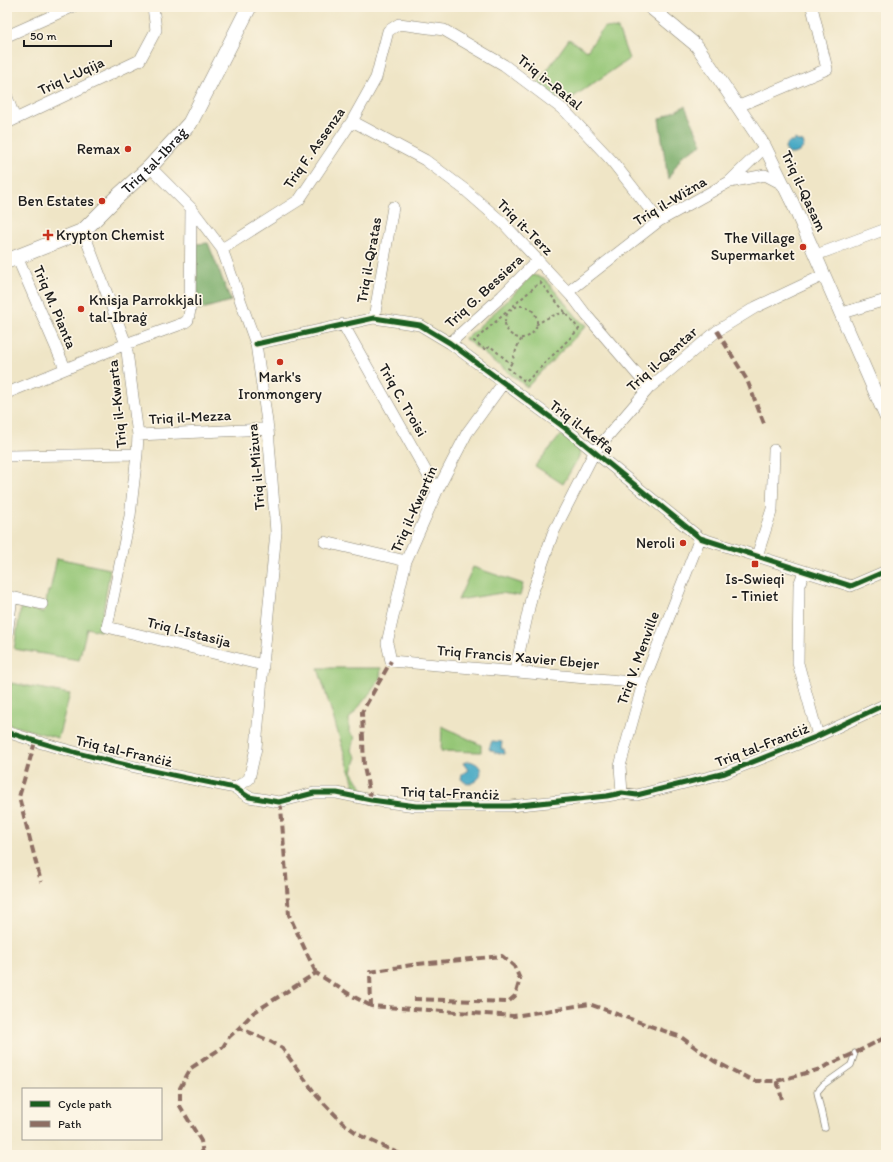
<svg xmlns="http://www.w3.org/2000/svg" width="893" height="1162" viewBox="0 0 893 1162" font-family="Itim,sans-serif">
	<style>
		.green { fill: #94c676; stroke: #587149 }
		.forest { fill: #77ab67; stroke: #4a6442 }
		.water { fill: #44a8c4; stroke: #306270 }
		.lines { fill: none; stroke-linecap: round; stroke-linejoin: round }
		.service-casing { stroke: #868071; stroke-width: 7 }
		.minor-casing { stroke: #868071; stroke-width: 12 }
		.tertiary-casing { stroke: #868071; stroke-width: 14 }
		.secondary-casing { stroke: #868071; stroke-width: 16 }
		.path { stroke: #868071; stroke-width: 2; stroke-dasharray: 3 3; stroke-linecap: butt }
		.service { stroke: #fff; stroke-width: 5.5 }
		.minor { stroke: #fff; stroke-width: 11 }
		.tertiary { stroke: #fff; stroke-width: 13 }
		.secondary { stroke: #fff; stroke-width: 15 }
		.quiet { stroke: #8d6e63; stroke-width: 4; stroke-dasharray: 8 4; stroke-linecap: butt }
		.cycleway-casing { stroke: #fcf5e5; stroke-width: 8 }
		.cycleway { stroke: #1b5e20; stroke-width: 5 }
		.poi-dot { fill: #c8321e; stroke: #fcf5e5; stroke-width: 1.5 }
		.labels { text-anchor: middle; stroke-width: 3.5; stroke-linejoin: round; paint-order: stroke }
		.street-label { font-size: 15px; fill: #1c1c1c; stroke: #fcf5e5 }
		.poi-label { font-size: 15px; fill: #1c1c1c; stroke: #fcf5e5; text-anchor: end }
	</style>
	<rect width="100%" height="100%" fill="#fcf5e5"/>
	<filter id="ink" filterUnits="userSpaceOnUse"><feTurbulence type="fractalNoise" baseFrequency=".025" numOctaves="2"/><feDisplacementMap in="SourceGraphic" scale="8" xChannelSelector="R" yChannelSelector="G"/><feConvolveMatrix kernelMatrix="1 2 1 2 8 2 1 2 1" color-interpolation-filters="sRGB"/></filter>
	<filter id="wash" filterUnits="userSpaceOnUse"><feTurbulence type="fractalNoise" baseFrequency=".012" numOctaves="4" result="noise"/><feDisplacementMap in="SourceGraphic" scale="16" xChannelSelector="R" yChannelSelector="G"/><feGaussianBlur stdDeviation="0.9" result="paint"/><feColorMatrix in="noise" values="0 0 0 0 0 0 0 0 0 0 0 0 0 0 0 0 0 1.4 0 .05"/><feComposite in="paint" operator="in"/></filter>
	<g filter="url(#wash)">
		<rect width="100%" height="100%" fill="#efe5c6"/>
		<!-- green -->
		<path class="green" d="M604,27L618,29L629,59L563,104L538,83L569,39L587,51Z
			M532,275L544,278L581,322L587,325L527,387L465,339L507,301Z
			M561,435L579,448L580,455L563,484L535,466Z
			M57,558L110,569L100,631L87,628L79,660L14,649L21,607L44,613L48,591H50Z
			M473,567L523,584L520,596L501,593L458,600Z
			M318,668H381L380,678L370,693L349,719V732L355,737L351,750L357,757L352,771L364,791L362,793L336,789L355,788Z
			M11,683L70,694L58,738L7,724Z
			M442,726L481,745V752L441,751Z"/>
		<!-- forest -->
		<path class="forest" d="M685,106L702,144L682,156L668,179L659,119Z
			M208,243L231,301L198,310L196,244Z"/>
		<!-- water -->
		<path class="water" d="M795,139L798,141L803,142L804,145C801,152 797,154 790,154C784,150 783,145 790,142H793Z
			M492,741L502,742L501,749H504L505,754L496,753L489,749Z
			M469,761C486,764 484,782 467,784L461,779L462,774L468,770L463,763Z"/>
	</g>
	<g filter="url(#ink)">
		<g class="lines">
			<!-- service casing -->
			<g class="service-casing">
				<path id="service" d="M825,1128L817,1092L823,1085L851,1065L855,1053"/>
			</g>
			<!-- minor casing -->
			<g class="minor-casing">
				<path id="minor" d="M7,36L72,7
					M7,97L15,119
					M739,106L827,69L812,7
					M352,121L425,160L464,189L503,223L575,300L587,316L649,388
					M7,123L140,60L156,30L153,7
					M150,167L191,208L222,249L256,344L268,429L276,532L263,665L256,748L249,779L235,788
					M730,182L765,175L782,184
					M83,231L126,344L138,435L137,454L130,516L107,627L263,665
					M222,249L299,200L352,121L376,78L388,31L399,24L444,30L504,65L565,111L612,161L659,221
					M816,255L886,229
					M17,257L65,368
					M568,292L659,221L729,182L765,147
					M842,313L886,300
					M374,318L393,207
					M343,324L437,491
					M450,343L502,296L538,260
					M256,344L374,318L420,325L450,343L565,428L700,538L851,586L886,571
					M504,382L467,433L437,491L406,561L387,643L391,661L643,683
					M7,393L126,344L184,323L188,320L190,310L191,208
					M138,435L268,429
					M7,456L137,454
					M325,542L406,561
					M757,556L772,509L774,450
					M804,572L799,585L798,663L818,736
					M7,596L42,604
					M7,635L12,597
					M515,671L532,594L553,533L595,451L649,388L717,331L756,307L824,275
					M7,732C81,757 158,772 235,788L249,797L279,802L314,793H337L371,800L416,806H510L607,796L622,793L637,795L725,773L818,736L886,704
					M622,793L620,766L643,683L700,538"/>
			</g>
			<!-- tertiary casing -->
			<g class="tertiary-casing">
				<path id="tertiary" d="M650,7L697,46L765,147L793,204L886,417"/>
			</g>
			<!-- secondary casing -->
			<g class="secondary-casing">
				<g id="secondary">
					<path id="s1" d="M7,261L83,231L117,197L150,167L190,123L249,7"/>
				</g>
			</g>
			<!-- path -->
			<path class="path" d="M540,282L579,329L526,382L508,368L511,364L490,346L486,350L474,341Z
				M505 322a16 16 0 1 1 32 0a16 16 0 1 1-32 0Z
				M536,325C546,318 554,314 566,313
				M511,364L518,345L522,338"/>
			<!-- service -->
			<use href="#service" class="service"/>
			<!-- minor -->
			<use href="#minor" class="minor"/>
			<!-- tertiary -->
			<use href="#tertiary" class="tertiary"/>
			<!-- secondary -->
			<use href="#secondary" class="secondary"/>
			<!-- quiet -->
			<path class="quiet" d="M717,331L747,380L765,426
				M35,742L19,797L41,882
				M371,800L364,767L362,712L391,661
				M279,802L281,808L289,915L316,973
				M414,999L508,1002L515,996L520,979L514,966L502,956L418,964L370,972L371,1006L514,1016L589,1004L681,1037L714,1061L754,1081H777L817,1070L855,1053L886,1037
				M371,1006L349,994L316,973L253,1013L239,1028L270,1041L282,1048L317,1096L343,1123L361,1136L402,1155
				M777,1081L782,1099
				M203,1155L201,1141L180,1106V1088L191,1068L223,1047L229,1037L239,1028"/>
			<!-- cycleway casing -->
			<g class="cycleway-casing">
				<path id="cycleway" d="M256,344L374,318L420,325L450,343L565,428L700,538L851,586L886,571
					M7,732C81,757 158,772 235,788L249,797L279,802L314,793H337L371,800L416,806H510L607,796L622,793L637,795L725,773L818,736L886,704"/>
			</g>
			<!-- cycleway -->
			<use href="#cycleway" class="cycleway"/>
		</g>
	</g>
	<!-- markers -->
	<g class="poi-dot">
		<circle cx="128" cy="149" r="4"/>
		<circle cx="102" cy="201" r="4"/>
		<path d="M46 229h4v4h4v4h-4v4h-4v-4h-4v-4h4z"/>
		<circle cx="803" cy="247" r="4"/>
		<circle cx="81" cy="309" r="4"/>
		<circle cx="280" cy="362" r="4"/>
		<circle cx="683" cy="543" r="4"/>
		<rect x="751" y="560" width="8" height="8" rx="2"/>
	</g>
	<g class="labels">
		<!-- street labels -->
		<g class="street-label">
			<text transform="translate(71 76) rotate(-25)" y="5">Triq l-Uqija</text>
			<text transform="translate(550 82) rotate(39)" y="5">Triq ir-Ratal</text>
			<text transform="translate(314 148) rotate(-55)" y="5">Triq F. Assenza</text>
			<text dy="5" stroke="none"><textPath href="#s1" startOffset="182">Triq tal-Ibraġ</textPath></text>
			<text transform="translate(804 191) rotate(65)" y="5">Triq il-Qasam</text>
			<text transform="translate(670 201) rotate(-31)" y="5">Triq il-Wiżna</text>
			<text transform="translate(525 227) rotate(45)" y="5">Triq it-Terz</text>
			<text transform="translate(369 260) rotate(-80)" y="5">Triq il-Qratas</text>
			<text transform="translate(484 291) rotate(-43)" y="5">Triq G. Bessiera</text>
			<text transform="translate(55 307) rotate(67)" y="5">Triq M. Pianta</text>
			<text transform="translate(662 359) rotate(-42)" y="5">Triq il-Qantar</text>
			<text transform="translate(403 400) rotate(60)" y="5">Triq C. Troisi</text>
			<text transform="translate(117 404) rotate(-96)" y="5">Triq il-Kwarta</text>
			<text transform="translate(190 417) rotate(-3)" y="5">Triq il-Mezza</text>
			<text transform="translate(582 427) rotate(38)" y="5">Triq il-Keffa</text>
			<text transform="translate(256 467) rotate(-95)" y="5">Triq il-Miżura</text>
			<text transform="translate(414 509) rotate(-66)" y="5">Triq il-Kwartin</text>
			<text transform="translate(189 632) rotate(14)" y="5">Triq l-Istasija</text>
			<text transform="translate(518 657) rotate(5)" y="5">Triq Francis Xavier Ebejer</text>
			<text transform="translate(638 658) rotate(-70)" y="5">Triq V. Menville</text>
			<text transform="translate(762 745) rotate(-21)" y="5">Triq tal-Franċiż</text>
			<text transform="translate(124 751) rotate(13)" y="5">Triq tal-Franċiż</text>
			<text transform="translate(450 793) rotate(2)" y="5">Triq tal-Franċiż</text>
		</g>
		<!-- poi labels -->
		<g class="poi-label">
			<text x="120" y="154">Remax</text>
			<text x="94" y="206">Ben Estates</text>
			<text x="56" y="240" text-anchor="start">Krypton Chemist</text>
			<text x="795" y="243">The Village<tspan x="795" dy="17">Supermarket</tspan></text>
			<text x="89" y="305" text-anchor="start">Knisja Parrokkjali<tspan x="89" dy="17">tal-Ibraġ</tspan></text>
			<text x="280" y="382" text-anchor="middle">Mark's<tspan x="280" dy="17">Ironmongery</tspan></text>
			<text x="675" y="548">Neroli</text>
			<text x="755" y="584" text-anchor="middle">Is-Swieqi<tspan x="755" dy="17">- Tiniet</tspan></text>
		</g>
	</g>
	<!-- margin -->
	<rect width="893" height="1162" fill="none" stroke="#fcf5e5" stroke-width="24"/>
	<!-- legend -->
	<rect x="22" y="1088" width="140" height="52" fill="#fcf5e5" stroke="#a29e95"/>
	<rect x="30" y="1101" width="20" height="6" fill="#1b5e20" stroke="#a29e95"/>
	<text x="58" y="1108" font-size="12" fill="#1c1c1c">Cycle path</text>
	<rect x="30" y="1121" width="20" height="6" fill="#8d6e63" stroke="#a29e95"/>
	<text x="58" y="1128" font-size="12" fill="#1c1c1c">Path</text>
	<!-- scale -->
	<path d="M24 40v6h87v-6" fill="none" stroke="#1c1c1c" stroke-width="2"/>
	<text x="30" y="40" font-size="12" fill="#1c1c1c" stroke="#fcf5e5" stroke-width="3" paint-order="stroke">50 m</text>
</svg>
